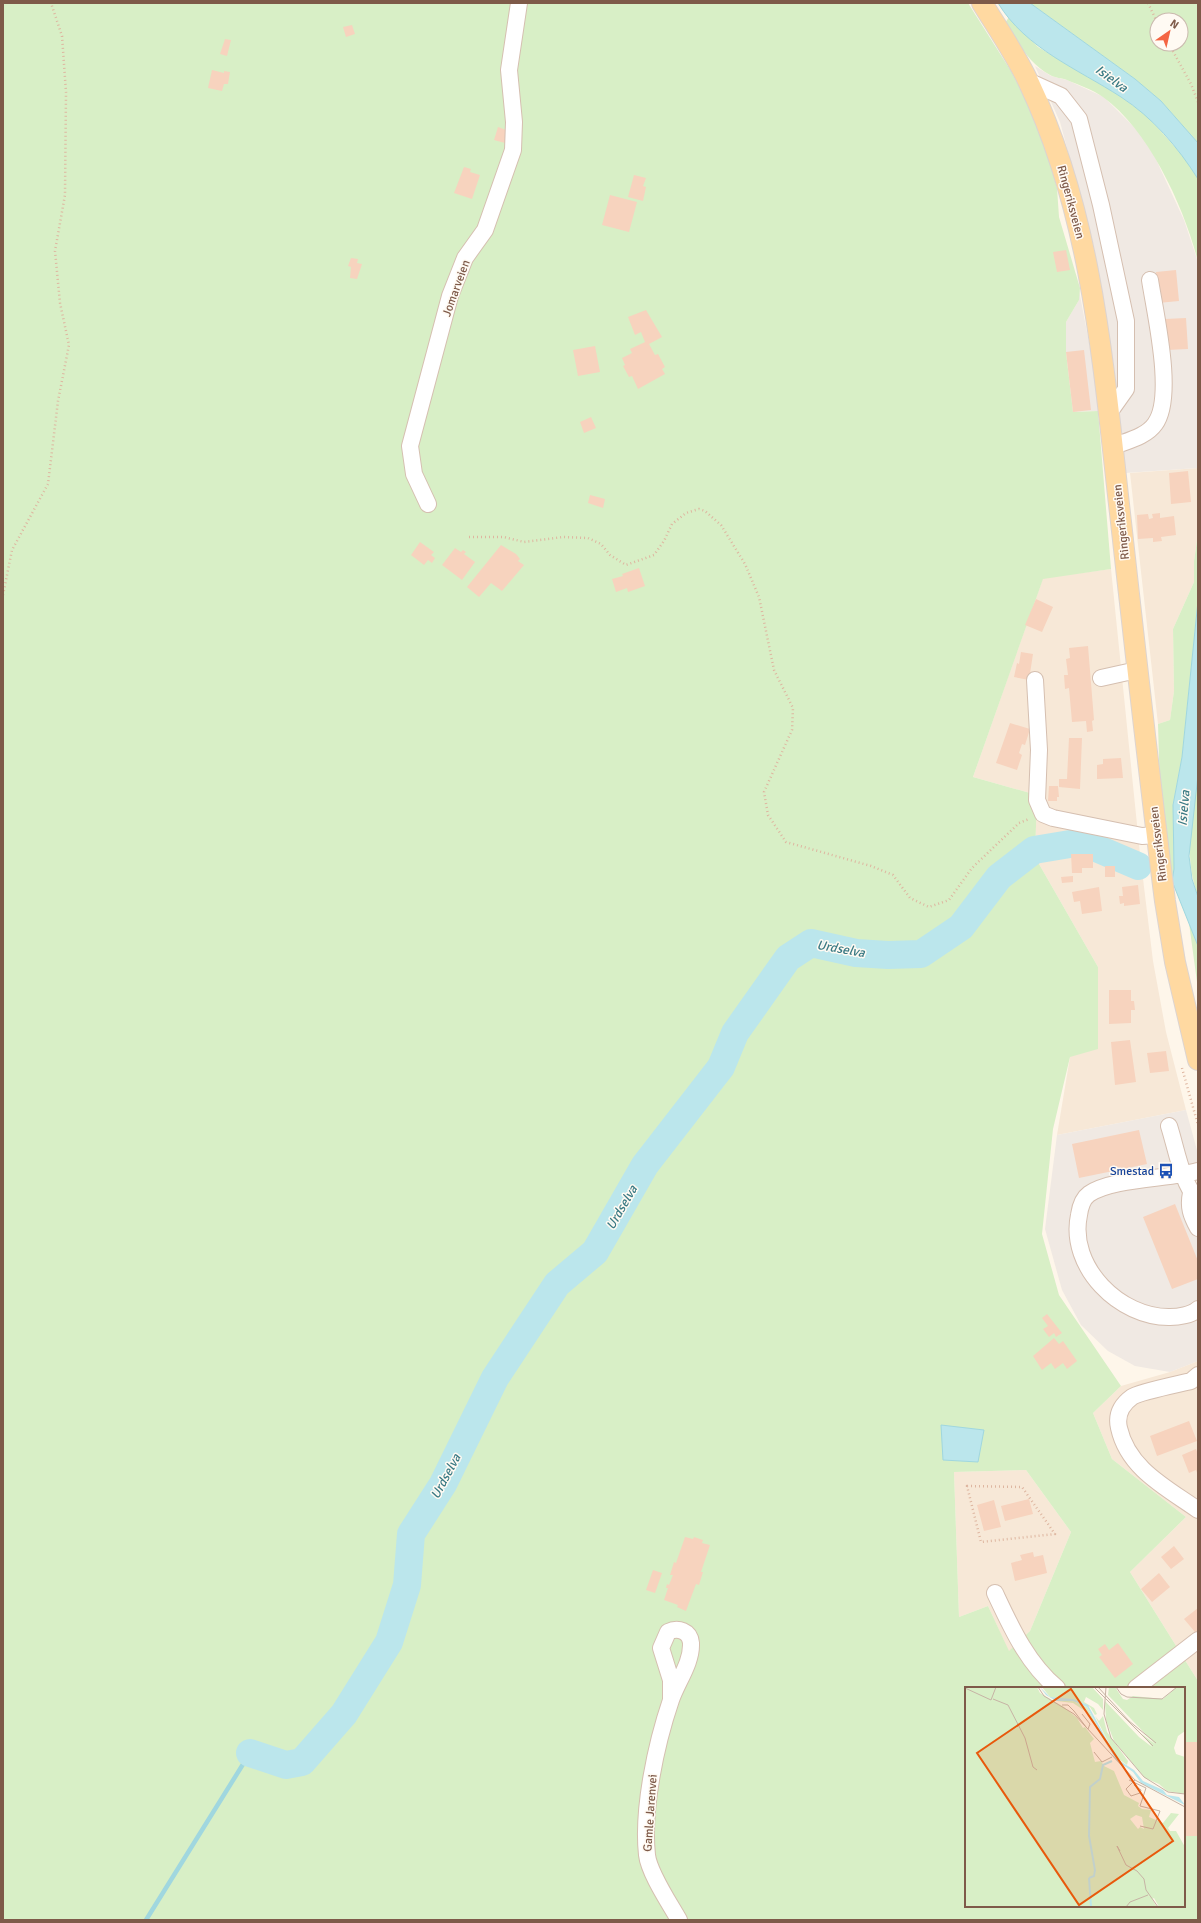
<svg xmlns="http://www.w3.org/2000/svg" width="1201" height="1923" viewBox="0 0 1201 1923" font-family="Signika,sans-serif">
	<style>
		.residential { fill: #f7e8d7 }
		.industrial { fill: #f0e9e3 }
		.green { fill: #d8efc6; fill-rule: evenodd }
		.water { fill: #bbe6ec; stroke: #a0d7df }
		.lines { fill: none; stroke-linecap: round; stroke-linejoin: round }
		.stream { stroke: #a0d7df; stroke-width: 4.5 }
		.river { stroke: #bbe6ec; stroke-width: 28 }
		.building { fill: #f7d3be }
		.minor-casing { stroke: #d5bfb0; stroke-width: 18 }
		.major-casing { stroke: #ddd4d0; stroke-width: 22 }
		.path { stroke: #deb6a0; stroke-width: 2.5; stroke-dasharray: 1 3; stroke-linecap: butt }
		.minor { stroke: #fff; stroke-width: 16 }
		.major { stroke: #ffd9a1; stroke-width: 20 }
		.labels { text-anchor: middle; stroke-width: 3; stroke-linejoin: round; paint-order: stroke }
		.street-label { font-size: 12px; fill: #7e5a49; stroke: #fffaf3 }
		.transit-label { font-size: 12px; fill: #164399; stroke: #fffaf3; text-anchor: end }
		.water-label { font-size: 13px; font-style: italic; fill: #3a7a84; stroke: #fffaf3 }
		.inset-river { fill: none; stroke: #bbe6ec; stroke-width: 2 }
		.inset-road { fill: none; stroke: #c7b3a5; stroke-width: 1 }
		.view { fill: #e8590c; fill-opacity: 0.15; stroke: #e8590c; stroke-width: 2 }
		.inset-edge { fill: none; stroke: #7e5a49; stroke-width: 2 }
	</style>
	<rect width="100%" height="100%" fill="#fef6ea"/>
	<!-- residential -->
	<path class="residential" d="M1198,468V534L1194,561V582L1173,629L1174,691L1170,720L1158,724L1130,473Z
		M1111,569L1140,854L1153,961L1166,1032L1186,1110L1057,1135L1070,1057L1098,967L1035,857L1037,795L973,777L1043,578Z
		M1198,1361V1681L1130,1572L1186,1517L1112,1459L1093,1413L1121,1386L1170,1372Z
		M1026,1470L1071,1532L1030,1631L1009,1652L988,1606L959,1617L954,1472Z"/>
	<!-- industrial -->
	<path class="industrial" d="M1035,66L1051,76L1067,80L1104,97L1138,131L1154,155L1184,220L1198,262V468L1125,473L1114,366L1094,247L1060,122Z
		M1079,290L1095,374L1098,411L1073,412L1066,352V322L1079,300Z
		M1186,1110L1198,1154V1170L1193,1182L1198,1214V1361L1170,1372L1135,1366L1108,1351L1081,1325L1062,1290L1045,1229L1057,1135Z"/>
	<!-- green -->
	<path class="green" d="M3,3H968L1011,71L1031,110L1045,146L1057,188L1059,217L1080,288L1079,300L1066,322V352L1073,412L1098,411L1111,569L1043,579L973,777L1037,795L1035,857L1098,967V1049L1070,1057L1053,1129L1042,1234L1059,1295L1121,1386L1093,1413L1112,1459L1186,1517L1130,1572L1198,1681V1920H3ZM1026,1470L1071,1532L1030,1631L1009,1651L988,1606L959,1617L954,1472ZM966,1688H1184V1906H966Z
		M1030,3H1198V143L1161,101L1135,79ZM1157,20H1181V44H1157Z
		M1009,17L1038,47L1122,97L1148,117L1184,157L1198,179V262C1185,209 1149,130 1103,97C1093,90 1079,85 1067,80C1062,78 1055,78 1050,75C1029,64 1018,42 1005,23Z
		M1198,534V601L1182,757L1173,805L1174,869L1172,881L1160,793L1158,724L1170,720L1174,691L1173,629L1194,582V561Z
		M1198,775V897C1183,854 1192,818 1198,775Z
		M1189,923L1198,946V985L1197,982Z"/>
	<!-- water -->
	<path class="water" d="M998,3H1030L1135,79L1161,101L1198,143V179C1178,147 1152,117 1121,97C1078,69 1026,49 998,3Z
		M1198,601V775L1189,856L1192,879L1198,897V946L1172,881L1174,869L1173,805L1182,757Z
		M941,1425L984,1430L978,1462L943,1460Z"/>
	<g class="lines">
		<!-- stream -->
		<path class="stream" d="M146,1920L250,1753"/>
		<!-- river -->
		<path class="river" d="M250,1753L286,1765L302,1762L344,1714L389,1642L407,1585L411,1534L443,1484L495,1378L557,1284L595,1252L645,1165L721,1067L735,1033L788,958L811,943L856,953L888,955L921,954L961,927L999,877L1034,850L1082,842L1138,866"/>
	</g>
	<!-- building -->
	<path class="building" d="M352,25L355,34L346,37L343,27Z
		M225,39L231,40L227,56L220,54Z
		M212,70L224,73V71L230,72L228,84H224L222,91L208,88Z
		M498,127L509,131L505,143L494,140Z
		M464,167L471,169L470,172L480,175L472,199L454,193Z
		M634,175L646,178L643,186L646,187L643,201L628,197Z
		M610,195L637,202L629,232L602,225Z
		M1066,250L1070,270L1057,272L1053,252Z
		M351,258L358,259L357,263L362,264L357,279L350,278L351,267L348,266Z
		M1176,270L1179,301L1158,303L1156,272Z
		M646,310L662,337L649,344L655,355L658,354L665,367L662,369L665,374L638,389L632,376L629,377L623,366L625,365L622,358L632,353L630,349L645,342L641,332L635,335L628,317Z
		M1186,318L1188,349L1167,350L1165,319Z
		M595,346L600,372L578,376L573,350Z
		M1084,350L1091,410L1073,412L1066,352Z
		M591,417L596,428L584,433L580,422Z
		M1188,471L1191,502L1171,504L1169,473Z
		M590,495L605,499L603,508L588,503Z
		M1160,513V518L1174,516L1176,535L1161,537L1162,541L1153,542V538L1138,539L1137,515L1148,514L1149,519L1153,518L1152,514Z
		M420,542L434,552L431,555L435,558L432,563L428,560L424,565L411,555Z
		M501,545L516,554L520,559L518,561L524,565L502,591L491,583L479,597L467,587Z
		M455,548L461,552L463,550L466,552L464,554L475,562L462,580L442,565Z
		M639,568L645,586L628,592L627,588L616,592L612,579L623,576L622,574Z
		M1036,599L1053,607L1042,632L1025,625Z
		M1088,646L1094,720L1092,721L1093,731L1087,732L1086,721L1072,722L1069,688L1065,689L1064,675H1068L1066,659L1070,658L1069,648Z
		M1021,652L1033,654L1029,680L1014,677L1017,663L1019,664Z
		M1010,723L1030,729L1025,745L1022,744L1019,753L1022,755L1017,770L996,763Z
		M1069,738H1082L1080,789L1059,787V779H1067Z
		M1121,758L1123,778L1097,779V765L1103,764V759Z
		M1049,786H1058L1059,797H1057V801H1048Z
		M1071,854H1093V868H1082V873H1072Z
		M1105,866H1115V877H1105Z
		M1073,876V882L1062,883L1061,877Z
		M1138,885L1140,904L1124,906V903L1120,904L1119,896H1123L1122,887Z
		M1099,887L1102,911L1082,914L1080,901L1074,902L1072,892Z
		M1109,990H1131V1001H1134L1135,1010H1131V1023L1109,1024Z
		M1130,1040L1136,1082L1115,1085L1111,1042Z
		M1166,1051L1169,1071L1150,1073L1147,1053Z
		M1139,1130L1147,1164L1079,1178L1072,1144Z
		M1175,1204L1198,1261V1279L1172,1289L1143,1217Z
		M1047,1314L1062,1333L1056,1337L1054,1333L1049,1337L1043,1329L1048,1326L1042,1318Z
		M1054,1338L1059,1344L1063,1341L1077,1361L1067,1369L1063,1363L1055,1369L1051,1363L1042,1370L1033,1356Z
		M1189,1421L1197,1441L1157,1456L1150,1436Z
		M1196,1449L1198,1454V1475L1196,1470L1189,1473L1182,1455Z
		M1029,1499L1033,1514L1005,1521L1001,1506Z
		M994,1500L1001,1527L984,1531L977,1505Z
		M685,1537L693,1539L694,1537L703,1540L702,1543L710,1545L701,1572H703L699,1585L696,1584L686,1611L677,1607L678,1605L664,1600L668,1588H666L667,1584L669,1585L673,1575H670L674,1562L676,1563Z
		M1174,1546L1184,1559L1171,1569L1161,1557Z
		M1033,1552L1034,1557L1043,1555L1047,1573L1015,1581L1011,1563L1022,1560L1020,1555Z
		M653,1570L662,1573L655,1593L646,1590Z
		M1159,1573L1170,1587L1152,1602L1141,1589Z
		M1198,1608V1630L1195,1632L1184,1619Z
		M1118,1643L1133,1664L1115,1678L1099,1657L1102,1655L1098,1649L1105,1644L1109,1650Z
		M1184,1742H1198V1836H1184Z"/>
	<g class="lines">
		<!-- minor casing -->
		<g class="minor-casing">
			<path id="minor" d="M1028,81L1061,96L1079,119L1101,205L1126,321V389L1109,413
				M1112,447C1126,441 1146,437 1155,424C1175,397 1155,313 1150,280
				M428,504L414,474L410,446L450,296L465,258L485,230L513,150L514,122L509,70L519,3
				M1101,678L1137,670
				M1035,680L1039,750L1037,800L1043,814L1053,818L1142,836L1157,835
				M1169,1126C1177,1151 1181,1181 1198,1201
				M1198,1171C1169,1179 1112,1178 1089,1194C1082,1199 1080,1208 1079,1215C1068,1267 1120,1318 1170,1317C1178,1317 1192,1315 1198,1309
				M1191,1193C1188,1207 1191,1215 1198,1228
				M1198,1375L1191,1381C1179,1384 1139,1392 1132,1397C1121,1405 1116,1415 1119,1428C1128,1469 1167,1488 1198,1510
				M995,1593C1011,1627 1027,1663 1057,1688
				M1136,1688L1198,1640
				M671,1700V1680L661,1648L668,1632C678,1627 690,1631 691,1643C692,1663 677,1682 671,1700C656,1744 642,1809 647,1855C649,1873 670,1904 679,1920"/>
		</g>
		<!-- major casing -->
		<g class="major-casing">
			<path id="major" d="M982,3C998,29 1016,55 1029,83C1094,220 1104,374 1121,522C1135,649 1149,775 1165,901L1175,962L1198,1060"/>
		</g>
		<!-- path -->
		<path class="path" d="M1148,3L1157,22
			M1169,44L1191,84L1198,102
			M469,537H504L524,542L563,537L588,538L601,544L610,555L626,565L654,555L664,541L672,524L686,513L699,509L705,511L721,525L745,564L759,597L774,670L793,708L792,730L764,792L768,815L786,842L871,866L893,875L910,898L929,907L949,900L972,868L1019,823L1029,819
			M3,595L12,550L48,484L58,401L69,345L60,303L55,251L65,195L66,92L62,36L51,3
			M1182,1068L1198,1125
			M967,1486L1022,1487L1055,1534L981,1542Z"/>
		<!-- minor -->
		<use href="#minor" class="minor"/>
		<!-- major -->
		<use href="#major" class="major"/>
	</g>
	<!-- icons -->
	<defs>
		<g id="bus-bare" transform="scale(1.2)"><path d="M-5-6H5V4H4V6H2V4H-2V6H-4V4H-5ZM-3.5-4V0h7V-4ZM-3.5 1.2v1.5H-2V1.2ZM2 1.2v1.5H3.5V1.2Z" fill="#1a4fb4" stroke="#fffaf3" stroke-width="2.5" paint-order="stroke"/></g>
	</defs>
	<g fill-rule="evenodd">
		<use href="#bus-bare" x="1166" y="1171"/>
	</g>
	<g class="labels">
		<!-- street labels -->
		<g class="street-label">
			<text transform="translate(1071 202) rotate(75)" y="4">Ringeriksveien</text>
			<text transform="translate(456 288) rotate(-70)" y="4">Jomarveien</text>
			<text transform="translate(1121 522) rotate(-96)" y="4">Ringeriksveien</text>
			<text transform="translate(1158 844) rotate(-97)" y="4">Ringeriksveien</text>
			<text transform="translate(650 1813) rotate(-86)" y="4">Gamle Jarenvei</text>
		</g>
		<!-- transit labels -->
		<g class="transit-label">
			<text x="1154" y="1175">Smestad</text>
		</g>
		<!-- water labels -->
		<g class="water-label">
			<text transform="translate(1112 78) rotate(36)" y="5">Isielva</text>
			<text transform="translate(1183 808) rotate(-85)" y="5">Isielva</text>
			<text transform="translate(841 948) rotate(10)" y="5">Urdselva</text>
			<text transform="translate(621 1207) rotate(-60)" y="5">Urdselva</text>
			<text transform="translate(445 1476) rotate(-62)" y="5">Urdselva</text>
		</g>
	</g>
	<!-- overview -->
	<g transform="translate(965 1687)">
		<rect width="220" height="220" fill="#fef6ea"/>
		<path d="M0,0H72L75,6L99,20L112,31L118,41L120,40L129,52L125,56L130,75L136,74L139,79L149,84L159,108L174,116L173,119L177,122L186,123L184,130L198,136L206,126L214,127L203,141L205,144H211L220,160V220H194L189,211L187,212L192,220H0ZM171,128L177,130L179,142L175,140L173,142L165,132ZM77,0H127L138,12V23L133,17L121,10L119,15L129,21L132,27L130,28L125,20L118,16L85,10ZM144,0H150L158,12L162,13L168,9L198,12L212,0H220V44L213,49L209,61L211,67L220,70V107L202,104L194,97L180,91L149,54L141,33L140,14L174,50L187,60L177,47L190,57L143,8ZM92,14H108L122,20L147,67L123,26L108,16ZM130,29L134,34L138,29L142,45L163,74L162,78L151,70Z" fill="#d8efc6" fill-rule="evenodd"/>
		<path d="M75,0L85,10L108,12L123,18L152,72L169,83L178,94L198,103L202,108L214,110L220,118L176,96L168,85L151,73L122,20L108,14H91L81,8Z" fill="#bbe6ec"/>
		<path class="inset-river" d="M124,191L126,220M124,191L129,189L130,183L124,149L125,100L135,92L138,78L147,74"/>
		<path class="inset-road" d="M73,0L79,9L109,27L170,93L220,120M129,0L188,59M133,0L164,34L191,56M141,0L139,27L146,51L179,90L203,105L220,107M151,0L156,7L162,10L197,12L212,0M0,1L26,13L31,0M28,12L43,18L60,51L68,80L72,83M97,18H103L109,24L121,40M117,27L125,37L123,42M129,65L137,75L147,70M164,93L181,101L175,119L195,124L188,142L175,139M169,98L176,103L175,106L166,109L161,102L170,93M155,164L152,159L161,178L172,184L179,192L181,203L193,220M161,220L165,215L183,208"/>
		<path class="view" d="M106,2L208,154L114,218L12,66Z"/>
		<rect width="220" height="220" class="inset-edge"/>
	</g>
	<!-- border -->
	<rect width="1201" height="1923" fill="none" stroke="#7e5a49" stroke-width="8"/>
	<!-- north arrow -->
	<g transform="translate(1169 32) rotate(34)"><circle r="19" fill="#fffaf3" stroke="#cbbaaf"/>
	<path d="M0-3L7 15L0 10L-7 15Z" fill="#f46543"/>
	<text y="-6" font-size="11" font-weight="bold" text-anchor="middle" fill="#7e5a49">N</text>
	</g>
</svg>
